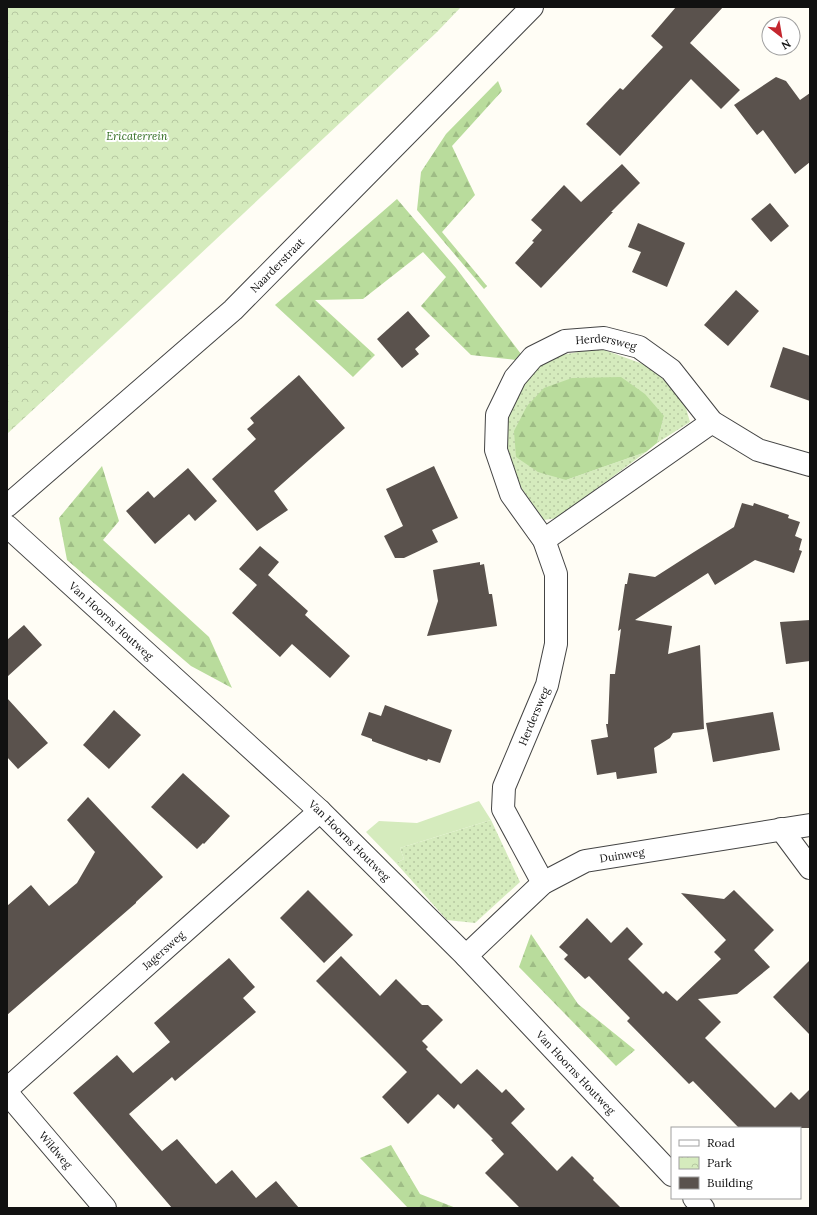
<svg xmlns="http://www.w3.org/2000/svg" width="817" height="1215" viewBox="0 0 817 1215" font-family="Lora,serif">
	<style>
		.grass { fill: url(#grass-dots) }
		.forest { fill: url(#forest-firs) }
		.park { fill: url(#park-crowns) }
		.garden { fill: #d5ebbd }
		.building { fill: #5a524d }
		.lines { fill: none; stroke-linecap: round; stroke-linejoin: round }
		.minor-casing { stroke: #444; stroke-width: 24 }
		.minor { stroke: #fff; stroke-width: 22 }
		.labels { text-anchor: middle; stroke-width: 4; stroke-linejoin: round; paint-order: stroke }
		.park-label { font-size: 11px; font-style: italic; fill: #2f6b1f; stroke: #fff }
		.street-label { font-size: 11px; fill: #111; stroke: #fff }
	</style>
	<defs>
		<pattern id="grass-dots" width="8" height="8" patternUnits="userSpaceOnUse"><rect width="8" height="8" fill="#d5ebbd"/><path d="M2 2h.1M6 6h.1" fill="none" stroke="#b6c8a1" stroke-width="1.8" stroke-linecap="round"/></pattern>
		<pattern id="forest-firs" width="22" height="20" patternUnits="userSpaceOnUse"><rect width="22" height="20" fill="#b9dc9c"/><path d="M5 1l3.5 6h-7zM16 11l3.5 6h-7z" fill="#9ebc85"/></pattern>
		<pattern id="park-crowns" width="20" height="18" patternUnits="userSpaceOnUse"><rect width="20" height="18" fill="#d5ebbd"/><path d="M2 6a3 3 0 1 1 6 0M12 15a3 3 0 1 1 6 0" fill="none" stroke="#b6c8a1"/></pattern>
	</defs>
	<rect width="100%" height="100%" fill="#fffdf5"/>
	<!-- grass -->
	<path class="grass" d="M599,348L651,367L684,401L690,422L657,443L664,416L566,480L646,452L557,518L544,520L515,479L509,461L505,426L515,398L535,370L551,357Z
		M491,820L520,882L475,923L447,920L396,863L404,859L400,848Z"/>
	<!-- forest -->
	<path class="forest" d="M498,81L502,91L452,146L475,195L442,232L487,286L484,289L417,210L421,172L446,134Z
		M397,199L456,268L521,354L516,360L471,355L421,306L446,277L423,252L363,299L315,300L375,355L353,377L275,305Z
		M621,377L645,394L664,416L657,443L646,452L566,480L538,472L516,457L514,431L527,406L544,388L572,378Z
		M102,466L119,521L103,540L209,637L232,688L191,666L67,560L59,518Z
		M531,934L578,1004L635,1050L616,1066L519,967Z
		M391,1145L420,1194L456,1208H408L360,1158Z"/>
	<!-- park -->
	<path class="park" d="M7,7H461L437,32L132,318L7,434Z"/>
	<!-- garden -->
	<path class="garden" d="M479,801L491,820L400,848L404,859L396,863L366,832L379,821L417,823Z"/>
	<!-- building -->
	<path class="building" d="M676,7H723L690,43L740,90L721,109L691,79L620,156L586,124L620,88L623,90L663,47L651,36Z
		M776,77L786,81L800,100L810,93V162L795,174L763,130L757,135L734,105Z
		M622,164L640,183L611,212H613L541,288L515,263L534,242L532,241L542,230L531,220L564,185L581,202Z
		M770,203L789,226L771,242L751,219Z
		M638,223L685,243L667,287L632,272L641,252L628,247Z
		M736,290L759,311L728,346L704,325Z
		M408,311L430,336L415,349L419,354L402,368L377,339Z
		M783,347L810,356V401L770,387Z
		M299,375L345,428L274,491L288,510L257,531L212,479L256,439L247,429L254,423L250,418Z
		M434,466L458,518L432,530L438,542L404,558H395L384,536L403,526L386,489Z
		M188,468L217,501L195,521L189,514L155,544L126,511L148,491L154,498Z
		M742,503L753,506L754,503L789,515L788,518L800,522L795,536L802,539L799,550L802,551L794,573L755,560L715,585L708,573L635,620L672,626L668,654L700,645L704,729L673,733L670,738L654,748L657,773L617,779L616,772L597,775L591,740L608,737L606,724H608L610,674H615L621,629L618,631L625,584H627L629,573L655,577L694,552L734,527Z
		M260,546L279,562L268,575L308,611L305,615L350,656L330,678L292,644L280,657L232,613L257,585L239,569Z
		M480,562V565L484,564L489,594H492L497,626L427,636L438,601L433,570Z
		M810,620V661L786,664L780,622Z
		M24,625L42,645L7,677V640Z
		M7,698L48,743L18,769L7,757Z
		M385,705L452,730L440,763L428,759L427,761L410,755L372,741V739L361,735L369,712L381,716Z
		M114,710L141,735L109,769L83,745Z
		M773,712L780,750L713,762L706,723Z
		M183,773L230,816L204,844L203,843L197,849L151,807Z
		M88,797L163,877L136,902V903L7,1015V906L31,885L49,906L77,883L95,852L67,820Z
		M308,890L353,935L324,963L280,918Z
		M734,890L774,930L754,950L770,967L737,994L698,999L721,1022L705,1038L775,1108L791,1092L799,1100L810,1089V1128H739L693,1081L689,1084L627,1021L630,1018L589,976L585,979L564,959L568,955L559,947L587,918L611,943L627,927L643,944L628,959L663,994L666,991L677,1001L721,959L714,952L726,940L681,893L724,899Z
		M341,956L380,996L396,979L422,1005H428L443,1020L422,1041L428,1047L426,1049L461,1084L477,1069L502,1093L506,1089L525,1109L511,1123L557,1171L572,1156L594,1178L593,1180L621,1208H520L485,1173L504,1154L491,1140L493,1139L458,1104L454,1109L438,1094L408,1124L382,1097L407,1072L316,981Z
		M229,958L255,987L243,998L256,1012L175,1081L172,1077L129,1114L162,1151L177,1139L216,1184L232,1170L256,1198L276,1181L299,1208H172L73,1093L117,1055L133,1073L170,1042L154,1023Z
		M810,960V1035L773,997Z"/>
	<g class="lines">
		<!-- minor casing -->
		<g class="minor-casing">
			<g id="minor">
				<path id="s1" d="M7,506L233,310L532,7"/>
				<path id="s2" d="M7,526L320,811L466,956L672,1175"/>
				<path d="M544,540L712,422"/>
				<path d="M781,829L810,868"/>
				<path id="s3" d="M543,883L503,809L504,787L547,685L556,644V574L544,540L511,494L496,450L497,415L515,378L533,357L565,341L604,338L639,347L671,370L712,422L758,450L810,465"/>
				<path id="s4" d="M466,956L543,883L585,861L810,825"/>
				<path id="s5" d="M7,1089L320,811"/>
				<path id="s6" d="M7,1093L105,1208"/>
				<path d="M694,1198L703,1208"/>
			</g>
		</g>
		<!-- minor -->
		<use href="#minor" class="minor"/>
	</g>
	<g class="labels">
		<!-- park labels -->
		<g class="park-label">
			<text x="137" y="140">Ericaterrein</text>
		</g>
		<!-- street labels -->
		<g class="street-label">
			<text dy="4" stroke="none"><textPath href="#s1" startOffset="362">Naarderstraat</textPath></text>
			<text dy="4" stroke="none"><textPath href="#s3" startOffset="649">Herdersweg</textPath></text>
			<text dy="4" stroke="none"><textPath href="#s2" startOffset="141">Van Hoorns Houtweg</textPath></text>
			<text dy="4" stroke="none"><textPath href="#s3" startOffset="183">Herdersweg</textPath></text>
			<text dy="4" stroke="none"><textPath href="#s2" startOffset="465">Van Hoorns Houtweg</textPath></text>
			<text dy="4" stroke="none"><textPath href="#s4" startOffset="191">Duinweg</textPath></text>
			<text dy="4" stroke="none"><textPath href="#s5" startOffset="209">Jagersweg</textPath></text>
			<text dy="4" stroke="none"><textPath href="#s2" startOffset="789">Van Hoorns Houtweg</textPath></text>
			<text dy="4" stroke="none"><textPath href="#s6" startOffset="75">Wildweg</textPath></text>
		</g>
	</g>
	<!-- border -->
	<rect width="817" height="1215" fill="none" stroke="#111111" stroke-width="16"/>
	<!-- legend -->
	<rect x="671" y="1127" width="130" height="72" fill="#ffffff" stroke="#a0a0a0"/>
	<rect x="679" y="1140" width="20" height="6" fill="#ffffff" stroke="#a0a0a0"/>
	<text x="707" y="1147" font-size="12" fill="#111111">Road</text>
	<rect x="679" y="1157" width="20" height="12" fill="url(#park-crowns)" stroke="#a0a0a0"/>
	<text x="707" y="1167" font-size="12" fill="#111111">Park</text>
	<rect x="679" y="1177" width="20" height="12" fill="#5a524d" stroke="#a0a0a0"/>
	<text x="707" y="1187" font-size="12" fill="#111111">Building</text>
	<!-- north arrow -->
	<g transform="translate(781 36) rotate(149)"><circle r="19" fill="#ffffff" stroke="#a0a0a0"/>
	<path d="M0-3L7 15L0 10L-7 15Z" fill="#c4262e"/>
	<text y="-6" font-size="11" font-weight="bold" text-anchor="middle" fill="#111111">N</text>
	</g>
</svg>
